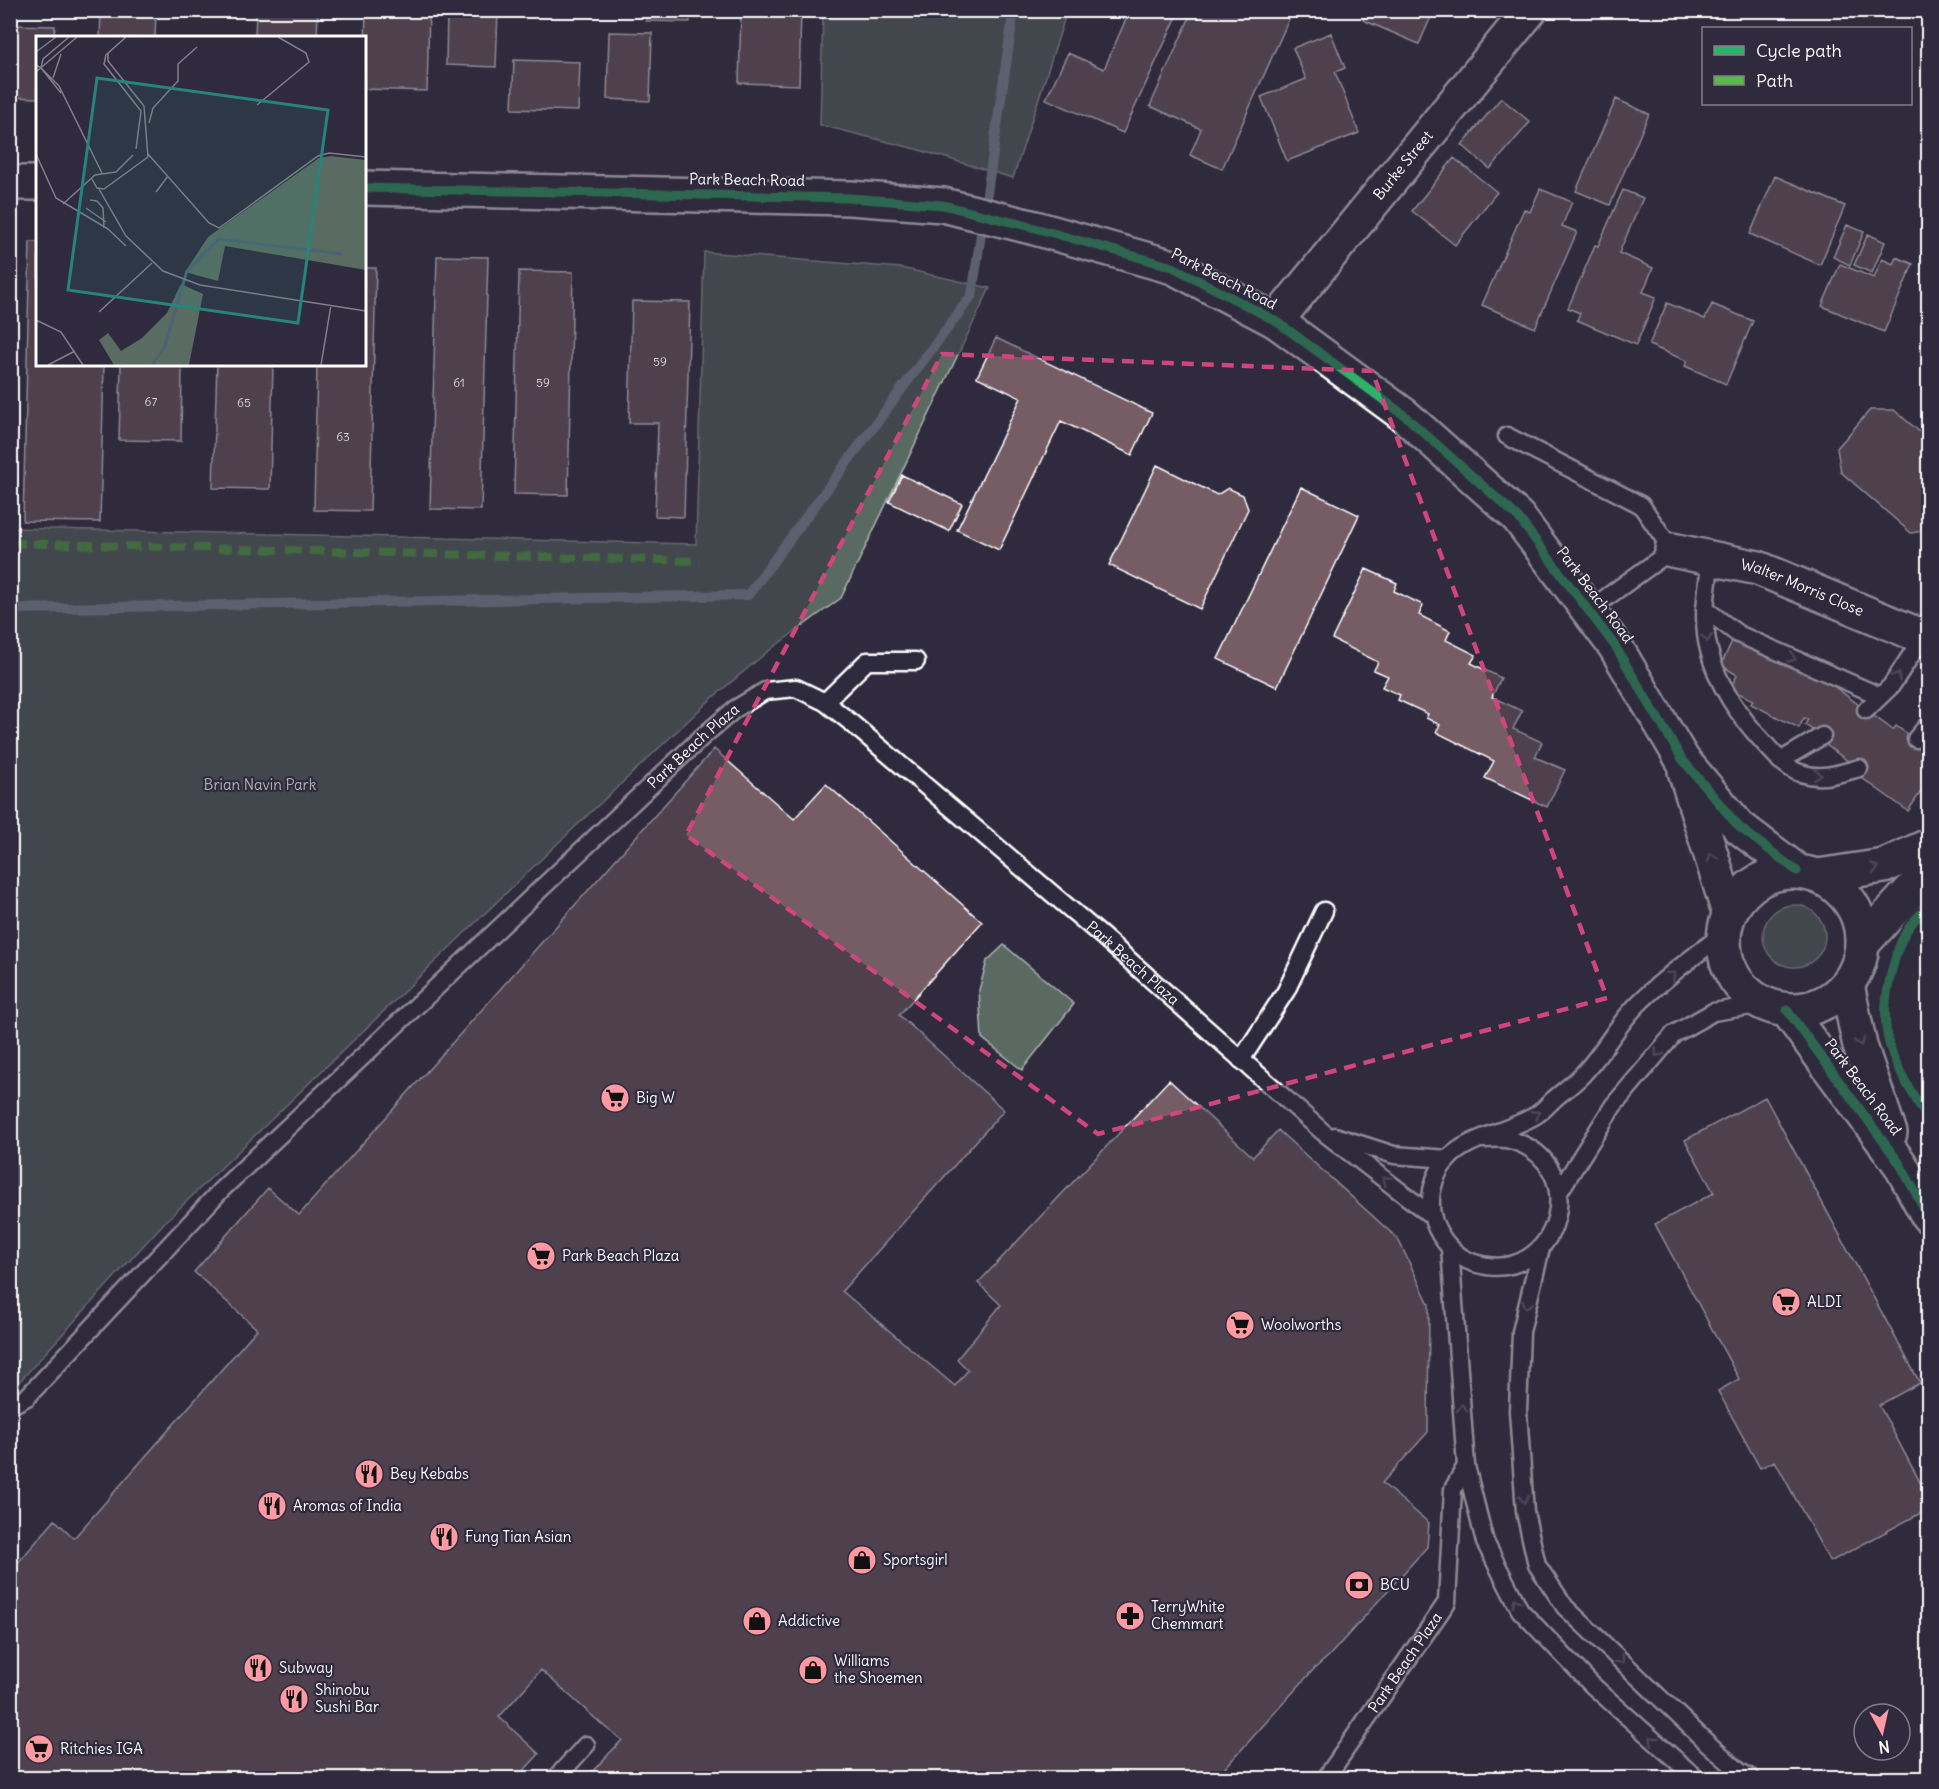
<svg xmlns="http://www.w3.org/2000/svg" width="1939" height="1789" viewBox="0 0 1939 1789" font-family="Delius,sans-serif">
	<style>
		.green { fill: #5a6b62; stroke: #acb5b0; stroke-width: 1.5 }
		.lines { fill: none; stroke-linecap: round; stroke-linejoin: round }
		.stream { stroke: #93a2ac; stroke-width: 10 }
		.building { fill: #745c65; stroke: #fff; stroke-width: 1.5 }
		.lane-casing { stroke: #fff; stroke-width: 21 }
		.street-casing { stroke: #fff; stroke-width: 38 }
		.secondary-casing { stroke: #fff; stroke-width: 38 }
		.lane { stroke: #2f2a3d; stroke-width: 16 }
		.street { stroke: #2f2a3d; stroke-width: 33 }
		.secondary { stroke: #2f2a3d; stroke-width: 33 }
		.quiet { stroke: #58b947; stroke-width: 8; stroke-dasharray: 15 8; stroke-linecap: butt }
		.cycleway-casing { stroke: #2f2a3d; stroke-width: 13 }
		.cycleway { stroke: #2db169; stroke-width: 9 }
		.oneway { stroke: #6d6a77 }
		.marked { fill: none; stroke: #ce467c; stroke-width: 4.5; stroke-dasharray: 12 8; stroke-linejoin: round }
		.labels { text-anchor: middle; stroke-width: 4.5; stroke-linejoin: round; paint-order: stroke }
		.number-label { font-size: 12px; fill: #dcd6d8 }
		.street-label { font-size: 15px; fill: #fff; stroke: #2f2a3d }
		.park-label { font-size: 15px; fill: #acb5b0; stroke: #2f2a3d }
		.poi-label { font-size: 15px; fill: #fff; stroke: #2f2a3d; text-anchor: start }
		.inset-river { fill: none; stroke: #4b6474; stroke-width: 3 }
		.inset-road { fill: none; stroke: #827f8b; stroke-width: 1.5 }
		.view { fill: #27847c; fill-opacity: 0.15; stroke: #27847c; stroke-width: 3 }
		.inset-edge { fill: none; stroke: #fff; stroke-width: 3 }
	</style>
	<rect width="100%" height="100%" fill="#2f2a3d"/>
	<filter id="ink" filterUnits="userSpaceOnUse"><feTurbulence type="fractalNoise" baseFrequency=".0167" numOctaves="2"/><feDisplacementMap in="SourceGraphic" scale="12" xChannelSelector="R" yChannelSelector="G"/><feConvolveMatrix kernelMatrix="1 2 1 2 8 2 1 2 1" color-interpolation-filters="sRGB"/></filter>
	<g filter="url(#ink)">
		<!-- green -->
		<path class="green" d="M823,11H1067L1013,178L916,149L820,125Z
			M704,252L901,268L990,288L841,598L767,652L711,699L557,844L163,1224L19,1382L11,1387V528L696,544Z
			M1763 936a31 31 0 1 1 62 0a31 31 0 1 1-62 0Z
			M1004,945L1074,1004L1022,1070L982,1038L979,990L987,961Z"/>
		<g class="lines">
			<!-- stream -->
			<path class="stream" d="M10,609L748,595L972,295L1014,10"/>
		</g>
		<!-- building -->
		<path class="building" d="M10,10H57V13L10,12Z
			M101,10H156L155,38H100Z
			M256,10H318L317,38H255Z
			M366,10H429L427,91L364,89Z
			M447,10H498L496,67L446,65Z
			M646,10H690V22L646,21Z
			M741,10H801L799,85L739,83Z
			M1130,10H1166L1177,16L1123,133L1046,99L1068,53L1104,69Z
			M1193,10H1293L1222,169L1190,155L1201,129L1150,106Z
			M1367,10H1434L1419,44L1363,20Z
			M10,25L55,26L54,38H38V98L10,97Z
			M609,32L652,33L650,101L607,99Z
			M1331,33L1345,68L1335,72L1359,133L1287,161L1261,97L1306,79L1293,48Z
			M514,60L580,62L578,111L512,109Z
			M1501,98L1530,122L1490,169L1462,145Z
			M1616,99L1649,114L1610,205L1576,191Z
			M1454,158L1497,192L1455,245L1412,211Z
			M1775,176L1845,206L1820,265L1750,234Z
			M1540,189L1572,202L1562,226L1577,232L1535,328L1482,305L1524,209L1530,212Z
			M1623,190L1643,198L1619,253L1653,268L1643,292L1656,297L1636,345L1577,320L1580,313L1568,308L1595,245L1598,246Z
			M1847,225L1864,232L1850,265L1833,257Z
			M1868,234L1885,242L1872,273L1854,265Z
			M30,242H38V364H104L100,522L23,521Z
			M437,256L488,257L481,510L430,509Z
			M1896,257L1913,264L1884,332L1822,306L1840,264L1874,278L1882,259L1893,264Z
			M364,268H376L370,511L314,510L317,364H364Z
			M519,271L573,272L568,495L514,494Z
			M632,301L690,302L684,517L655,516L658,423H629Z
			M1667,303L1705,319L1712,304L1753,321L1726,384L1685,366L1687,361L1649,345Z
			M996,338L1152,413L1132,455L1061,421L999,550L957,530L1021,398L977,377Z
			M121,364H182L181,441L119,440Z
			M217,364H273L270,489L213,488Z
			M1870,410H1894L1928,439V530L1911,533L1841,472L1837,448Z
			M1157,465L1217,495L1228,488L1243,495L1248,509L1200,609L1109,565Z
			M902,475L962,504L949,531L889,502Z
			M1301,487L1359,515L1277,687L1218,659Z
			M1366,569L1397,583L1394,591L1423,605L1419,615L1450,631L1446,640L1476,655L1471,663L1501,678L1492,697L1522,711L1513,729L1542,742L1535,757L1565,770L1547,807L1485,778L1494,761L1436,732L1440,725L1426,718L1428,714L1398,700L1400,695L1382,687L1388,676L1374,670L1378,662L1332,639Z
			M1733,639L1824,673L1821,680L1832,685L1893,730L1896,726L1928,748V781L1908,811L1862,778L1864,773L1822,742L1826,739L1805,725L1808,719L1804,718L1799,728L1751,704L1753,700L1730,689L1737,675L1721,665Z
			M714,749L794,819L826,784L982,922L899,1015L1004,1110L842,1291L955,1386L968,1370L957,1359L1001,1305L978,1283L1169,1080L1253,1157L1278,1130L1398,1239L1429,1304L1428,1432L1382,1483L1429,1523L1427,1547L1329,1656L1314,1669L1216,1778H586L622,1740L606,1728L541,1670L499,1717L539,1754L517,1778H10V1560L16,1565L55,1520L74,1538L257,1329L194,1272L268,1188L299,1215Z
			M1928,953V968L1923,959Z
			M1765,1097L1920,1383L1879,1405L1928,1497V1509L1830,1562L1775,1461L1760,1468L1718,1391L1739,1379L1655,1224L1714,1193L1685,1140Z"/>
		<g class="lines">
			<!-- lane casing -->
			<g class="lane-casing">
				<g id="lane">
					<path d="M1507,436L1641,505L1672,550L1589,610"/>
					<path d="M1711,559C1707,589 1701,620 1709,650C1718,687 1740,717 1765,744C1775,755 1786,768 1800,773C1822,780 1838,774 1859,768"/>
					<path d="M1705,609L1738,634L1880,696"/>
					<path d="M825,702L867,661H916"/>
					<path d="M1866,710L1891,686L1923,637"/>
					<path d="M1916,739L1928,725"/>
					<path d="M1780,761L1822,736"/>
					<path d="M1241,1060L1286,991L1324,911"/>
					<path d="M1335,1136L1394,1155L1448,1159"/>
					<path d="M1483,1139C1491,1139 1499,1138 1506,1139C1596,1159 1560,1290 1474,1263C1455,1257 1441,1240 1434,1222C1427,1201 1432,1175 1448,1159C1468,1137 1511,1131 1536,1115C1543,1111 1548,1105 1553,1100C1562,1092 1572,1085 1581,1076C1602,1055 1616,1026 1637,1005C1663,978 1695,956 1724,933"/>
					<path d="M1559,1192L1613,1106L1674,1034L1713,1012L1764,1004"/>
					<path d="M1450,1248L1466,1466L1485,1542L1520,1610L1592,1685L1696,1778"/>
					<path d="M1541,1248L1521,1332L1518,1411L1525,1512L1537,1565L1565,1607L1704,1740L1740,1772L1751,1778"/>
					<path id="s1" d="M10,1406L27,1397L222,1189L702,737L735,709L765,691L796,688L825,702L849,721L1102,936L1323,1132L1432,1216"/>
					<path d="M556,1778L586,1745"/>
					<path id="s2" d="M1326,1778L1447,1602L1453,1489L1466,1466"/>
				</g>
			</g>
			<!-- street casing -->
			<g class="street-casing">
				<g id="street">
					<path id="s3" d="M1276,321L1530,10"/>
					<path id="s4" d="M1672,550L1758,568L1928,639"/>
					<path d="M1818,876L1884,866L1928,846"/>
					<path d="M1863,943L1928,872"/>
				</g>
			</g>
			<!-- secondary casing -->
			<g class="secondary-casing">
				<path id="secondary" d="M10,183H38
					M364,188L850,198L943,205L1035,228L1173,267L1276,321L1404,415L1518,517L1615,646L1682,759L1739,827L1797,871
					M1685,771L1729,913
					M1724 941a69 69 0 1 1 138 0a69 69 0 1 1-138 0Z
					M1847,985L1860,1046L1890,1133
					M1787,1010L1900,1164L1928,1216"/>
			</g>
			<!-- lane -->
			<use href="#lane" class="lane"/>
			<!-- street -->
			<use href="#street" class="street"/>
			<!-- secondary -->
			<use href="#secondary" class="secondary"/>
			<!-- quiet -->
			<path class="quiet" d="M10,543L700,561"/>
			<!-- cycleway casing -->
			<g class="cycleway-casing">
				<path id="cycleway" d="M364,188L850,198L943,205L1035,228L1173,267L1276,321L1404,415L1518,517L1615,646L1682,759L1739,827L1797,871
					M1924,911C1906,926 1899,943 1893,966C1873,1036 1894,1062 1928,1120
					M1787,1010L1900,1164L1928,1216"/>
			</g>
			<!-- cycleway -->
			<use href="#cycleway" class="cycleway"/>
		</g>
		<!-- one-way arrows -->
		<defs><path id="oneway-chevron" d="M-2-3.5L2.5 0L-2 3.5" fill="none" stroke-width="1.6" stroke-linecap="round" stroke-linejoin="round" transform="scale(1.5)"/></defs>
		<g class="oneway">
			<use href="#oneway-chevron" transform="translate(1707 638) rotate(85)"/>
			<use href="#oneway-chevron" transform="translate(1792 658) rotate(24)"/>
			<use href="#oneway-chevron" transform="translate(1897 676) rotate(-57)"/>
			<use href="#oneway-chevron" transform="translate(1818 775) rotate(4)"/>
			<use href="#oneway-chevron" transform="translate(1712 857) rotate(-108)"/>
			<use href="#oneway-chevron" transform="translate(1875 868) rotate(-9)"/>
			<use href="#oneway-chevron" transform="translate(1672 975) rotate(-39)"/>
			<use href="#oneway-chevron" transform="translate(1860 1042) rotate(75)"/>
			<use href="#oneway-chevron" transform="translate(1658 1053) rotate(130)"/>
			<use href="#oneway-chevron" transform="translate(1536 1114) rotate(-33)"/>
			<use href="#oneway-chevron" transform="translate(1386 1180) rotate(-143)"/>
			<use href="#oneway-chevron" transform="translate(1527 1305) rotate(104)"/>
			<use href="#oneway-chevron" transform="translate(1462 1408) rotate(-93)"/>
			<use href="#oneway-chevron" transform="translate(1524 1499) rotate(86)"/>
			<use href="#oneway-chevron" transform="translate(1516 1602) rotate(-118)"/>
			<use href="#oneway-chevron" transform="translate(1621 1660) rotate(44)"/>
			<use href="#oneway-chevron" transform="translate(1653 1740) rotate(-138)"/>
		</g>
	</g>
	<!-- marked area -->
	<path d="M0 0H1939V1789H0ZM942,354L1372,371L1607,998L1098,1134L686,835Z" fill="#2f2a3d" fill-opacity=".55" fill-rule="evenodd"/>
	<path class="marked" d="M942,354L1372,371L1607,998L1098,1134L686,835Z"/>
	<!-- icons -->
	<defs>
		<g id="supermarket-disc" transform="scale(1.5)"><circle r="9.5" fill="#ff9aa2" stroke="#2f2a3d"/><path d="M-6-5.5h2.5l.6 2H6L4.5 2H-2.5L-4.4-4H-6ZM-1.5 3.2a1.3 1.3 0 1 0 .1 0ZM3 3.2a1.3 1.3 0 1 0 .1 0Z" fill="#111"/></g>
		<g id="restaurant-disc" transform="scale(1.5)"><circle r="9.5" fill="#ff9aa2" stroke="#2f2a3d"/><path d="M-5-6h1v4h1v-4h1v4h1v-4h1v5L-1.5 .5V6h-2V.5L-5-1ZM5-6V6H3V1.5H1.5Q1.5-4 5-6Z" fill="#111"/></g>
		<g id="shop-disc" transform="scale(1.5)"><circle r="9.5" fill="#ff9aa2" stroke="#2f2a3d"/><path d="M-5-2.5h2.3a2.7 3.5 0 0 1 5.4 0H5L5.5 6h-11ZM-1.5-2.5h3a1.5 2.3 0 0 0-3 0Z" fill="#111"/></g>
		<g id="bank-disc" transform="scale(1.5)"><circle r="9.5" fill="#ff9aa2" stroke="#2f2a3d"/><path d="M-6-4H6V4H-6ZM0-2.3a2.3 2.3 0 1 0 0 4.6a2.3 2.3 0 1 0 0-4.6Z" fill="#111"/></g>
		<g id="pharmacy-disc" transform="scale(1.5)"><circle r="9.5" fill="#ff9aa2" stroke="#2f2a3d"/><path d="M-2-6h4v4h4v4h-4v4h-4v-4h-4v-4h4Z" fill="#111"/></g>
	</defs>
	<g fill-rule="evenodd">
		<use href="#supermarket-disc" x="615" y="1098"/>
		<use href="#supermarket-disc" x="541" y="1256"/>
		<use href="#supermarket-disc" x="1786" y="1302"/>
		<use href="#supermarket-disc" x="1240" y="1325"/>
		<use href="#restaurant-disc" x="369" y="1474"/>
		<use href="#restaurant-disc" x="272" y="1506"/>
		<use href="#restaurant-disc" x="444" y="1537"/>
		<use href="#shop-disc" x="862" y="1560"/>
		<use href="#bank-disc" x="1359" y="1585"/>
		<use href="#pharmacy-disc" x="1130" y="1616"/>
		<use href="#shop-disc" x="757" y="1621"/>
		<use href="#restaurant-disc" x="258" y="1668"/>
		<use href="#shop-disc" x="813" y="1670"/>
		<use href="#restaurant-disc" x="294" y="1699"/>
		<use href="#supermarket-disc" x="39" y="1749"/>
	</g>
	<g class="labels">
		<!-- number labels -->
		<g class="number-label">
			<text x="660" y="366">59</text>
			<text x="459" y="387">61</text>
			<text x="543" y="387">59</text>
			<text x="151" y="406">67</text>
			<text x="244" y="407">65</text>
			<text x="343" y="441">63</text>
		</g>
		<!-- street labels -->
		<g class="street-label">
			<text dy="5" stroke="none"><textPath href="#s3" startOffset="201">Burke Street</textPath></text>
			<text transform="translate(747 180) rotate(1)" y="5">Park Beach Road</text>
			<text transform="translate(1224 279) rotate(27)" y="5">Park Beach Road</text>
			<text dy="5" stroke="none"><textPath href="#s4" startOffset="136">Walter Morris Close</textPath></text>
			<text transform="translate(1595 595) rotate(53)" y="5">Park Beach Road</text>
			<text dy="5" stroke="none"><textPath href="#s1" startOffset="951">Park Beach Plaza</textPath></text>
			<text dy="5" stroke="none"><textPath href="#s1" startOffset="1509">Park Beach Plaza</textPath></text>
			<text transform="translate(1863 1087) rotate(53)" y="5">Park Beach Road</text>
			<text dy="5" stroke="none"><textPath href="#s2" startOffset="140">Park Beach Plaza</textPath></text>
		</g>
		<!-- park labels -->
		<g class="park-label">
			<text x="260" y="790">Brian Navin Park</text>
		</g>
		<!-- poi labels -->
		<g class="poi-label">
			<text x="636" y="1103">Big W</text>
			<text x="562" y="1261">Park Beach Plaza</text>
			<text x="1807" y="1307">ALDI</text>
			<text x="1261" y="1330">Woolworths</text>
			<text x="390" y="1479">Bey Kebabs</text>
			<text x="293" y="1511">Aromas of India</text>
			<text x="465" y="1542">Fung Tian Asian</text>
			<text x="883" y="1565">Sportsgirl</text>
			<text x="1380" y="1590">BCU</text>
			<text x="1151" y="1612">TerryWhite<tspan x="1151" dy="17">Chemmart</tspan></text>
			<text x="778" y="1626">Addictive</text>
			<text x="834" y="1666">Williams<tspan x="834" dy="17">the Shoemen</tspan></text>
			<text x="279" y="1673">Subway</text>
			<text x="315" y="1695">Shinobu<tspan x="315" dy="17">Sushi Bar</tspan></text>
			<text x="60" y="1754">Ritchies IGA</text>
		</g>
	</g>
	<!-- overview -->
	<g transform="translate(36 36)">
		<rect width="330" height="330" fill="#2f2a3d"/>
		<path d="M295,120L330,124V234L189,210L182,245L149,236L172,201L283,122ZM145,248L167,258L153,329H78L63,304L72,297L85,315L106,302L131,277Z" fill="#5a6b62"/>
		<path class="inset-river" d="M116,329L128,312L151,235L183,203L306,218"/>
		<path class="inset-road" d="M90,1L70,19L68,28L105,75L100,113M0,16L20,1M0,29L5,32L7,23L33,1M5,32L23,50L66,137M5,32L25,57M0,36L41,1M17,42L25,18M221,69L273,26L270,17L242,1M113,87L117,72L142,45V28L161,11M0,118L20,162L72,193M112,118L173,187L183,192L282,120L293,117L330,121M56,143L61,152L68,153L112,121L108,70L72,25V18M63,153L90,200L127,235L164,249L330,275M120,156L132,140M54,164L61,165L67,172L68,192M27,168L59,139L80,136L97,119M50,172L70,186M72,193L90,210M63,276L116,227M0,284L25,296L47,329M12,329L39,315M285,329L295,269"/>
		<path class="view" d="M61,42L292,74L262,287L32,254Z"/>
		<rect width="330" height="330" class="inset-edge"/>
	</g>
	<!-- margin -->
	<rect width="1939" height="1789" fill="none" stroke="#2f2a3d" stroke-width="36"/>
	<rect x="18" y="18" width="1903" height="1753" fill="none" stroke="#fff" stroke-width="2" filter="url(#ink)"/>
	<!-- legend -->
	<rect x="1702" y="27" width="210" height="78" fill="#2f2a3d" stroke="#827f8b" stroke-width="1.5"/>
	<rect x="1714" y="46" width="30" height="9" fill="#2db169" stroke="#827f8b" stroke-width="1.5"/>
	<text x="1756" y="57" font-size="18" fill="#ffffff">Cycle path</text>
	<rect x="1714" y="76" width="30" height="9" fill="#58b947" stroke="#827f8b" stroke-width="1.5"/>
	<text x="1756" y="87" font-size="18" fill="#ffffff">Path</text>
	<!-- north arrow -->
	<g transform="translate(1882 1732) rotate(172)"><circle r="28" fill="#2f2a3d" stroke="#827f8b" stroke-width="1.5"/>
	<path d="M0-4.5L10 22L0 15L-10 22Z" fill="#ff9aa2"/>
	<text y="-9" font-size="16" font-weight="bold" text-anchor="middle" fill="#ffffff">N</text>
	</g>
</svg>
